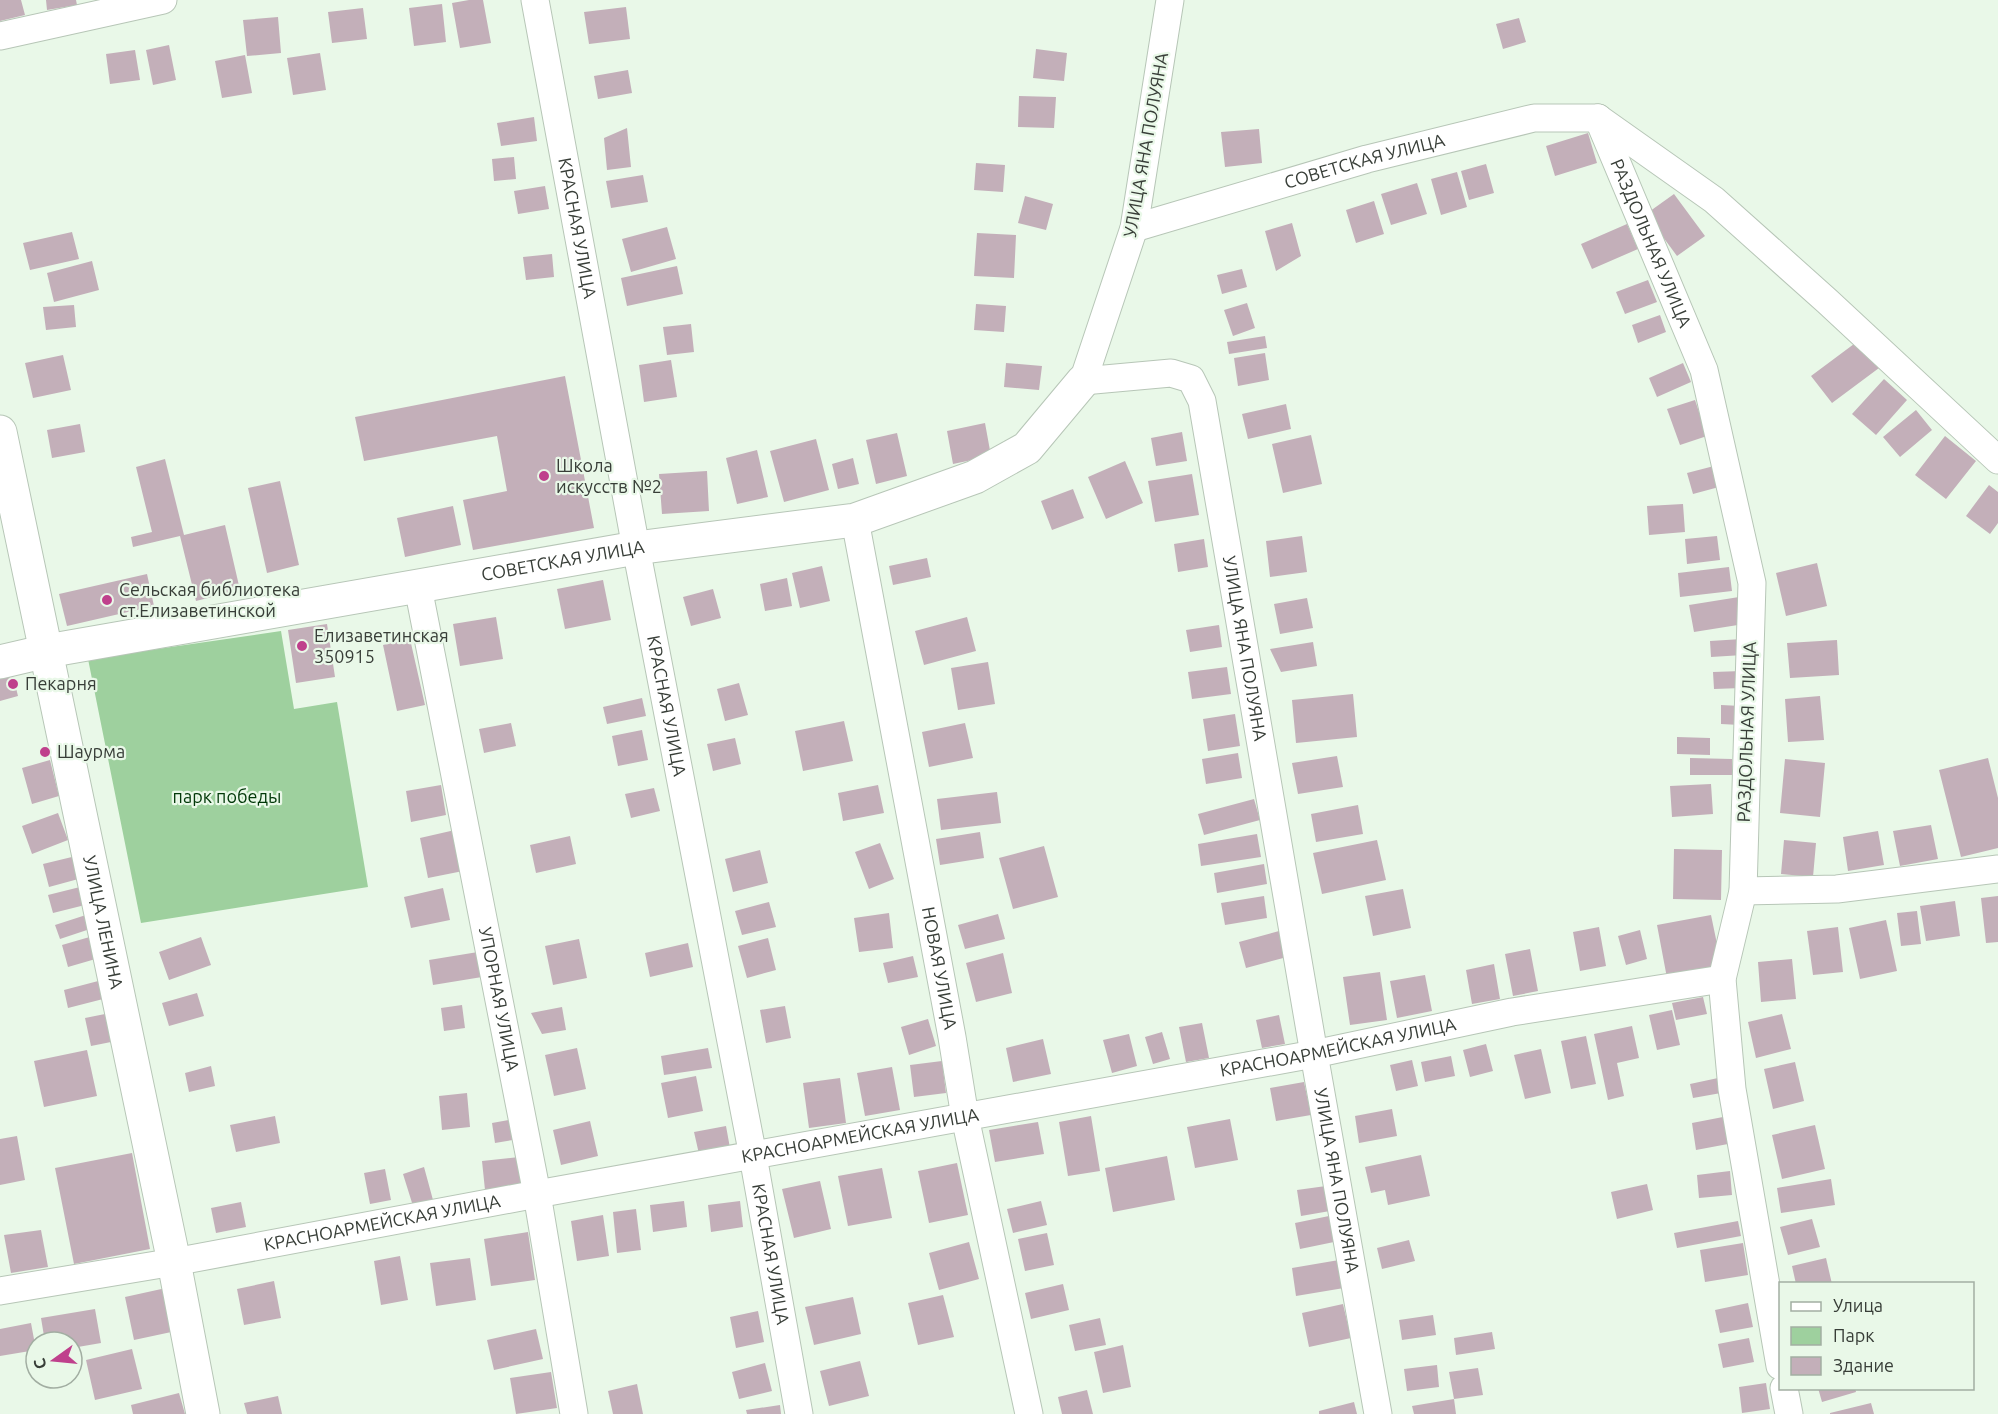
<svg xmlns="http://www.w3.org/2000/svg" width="1998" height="1414" viewBox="0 0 1998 1414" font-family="Ubuntu,sans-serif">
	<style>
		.green { fill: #9ed09e }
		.building { fill: #c3afb9 }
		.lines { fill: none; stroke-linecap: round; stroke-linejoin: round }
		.street-casing { stroke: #b7c6b7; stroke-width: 29 }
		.secondary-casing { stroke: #b7c6b7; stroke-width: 35 }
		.street { stroke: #fff; stroke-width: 27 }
		.secondary { stroke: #fff; stroke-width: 33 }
		.poi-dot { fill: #bf408c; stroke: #e9f8e8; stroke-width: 2 }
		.labels { text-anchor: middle; stroke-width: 4.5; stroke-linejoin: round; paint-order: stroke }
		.street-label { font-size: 18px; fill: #383e38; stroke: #e9f8e8 }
		.poi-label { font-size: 18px; fill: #383e38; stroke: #e9f8e8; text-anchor: start }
		.park-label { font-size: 18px; fill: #013808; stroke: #e9f8e8 }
	</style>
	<rect width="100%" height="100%" fill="#e9f8e8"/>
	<!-- green -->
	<path class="green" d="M281,631L294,709L337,702L368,887L141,923L88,659Z"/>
	<!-- building -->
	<path class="building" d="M0,0H21L25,15L0,21Z
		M46,0H76L77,5L47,10Z
		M469,0H483L491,43L460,48L452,3Z
		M442,4L446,42L414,46L409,8Z
		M626,7L630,39L589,44L584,12Z
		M363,8L367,39L332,43L328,12Z
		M278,17L281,53L247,56L243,20Z
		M1519,18L1526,42L1503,49L1496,24Z
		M169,45L176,80L153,85L146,50Z
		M1036,49L1067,53L1064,81L1033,78Z
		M135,50L140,80L110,84L106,54Z
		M320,53L326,90L293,95L287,58Z
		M245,55L252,93L222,98L215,61Z
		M628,70L632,93L598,99L594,76Z
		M1019,96L1056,97L1054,128L1018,127Z
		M534,117L537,141L501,146L497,123Z
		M627,128L631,167L607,170L604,138Z
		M1259,129L1262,163L1225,167L1221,132Z
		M1588,133L1597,163L1555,176L1546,146Z
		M514,157L516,179L494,181L492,159Z
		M976,163L1005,165L1003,192L974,190Z
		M1486,164L1494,193L1469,200L1461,171Z
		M1457,172L1467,207L1441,215L1431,179Z
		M643,175L648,202L611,208L606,181Z
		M1417,183L1427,214L1391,225L1381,194Z
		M545,186L549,209L518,214L514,191Z
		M1674,194L1705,236L1677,256L1646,214Z
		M1025,196L1053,204L1046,230L1018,223Z
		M1374,201L1384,234L1356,243L1346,210Z
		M1292,223L1301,256L1276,271L1265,231Z
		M1627,224L1638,249L1592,269L1581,244Z
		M667,227L676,259L631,272L622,239Z
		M72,232L79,259L30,270L23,243Z
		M977,233L1016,235L1014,278L974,276Z
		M552,254L554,277L526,280L523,257Z
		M92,261L99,290L54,302L47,273Z
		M677,266L683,294L627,306L621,278Z
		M1242,269L1247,287L1222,294L1217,275Z
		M1648,280L1657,302L1625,314L1616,292Z
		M1247,303L1255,328L1233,336L1224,310Z
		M976,304L1006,306L1004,332L974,330Z
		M74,305L76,327L46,330L43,307Z
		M1660,315L1666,332L1638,343L1632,325Z
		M691,324L694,352L667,355L663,327Z
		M1265,336L1267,348L1229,354L1227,342Z
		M1858,341L1879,368L1832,403L1811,376Z
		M1265,353L1269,380L1238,386L1234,358Z
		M63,355L71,390L33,398L25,363Z
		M671,360L677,397L644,402L639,365Z
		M1006,363L1042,366L1039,390L1004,387Z
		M1683,363L1691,382L1657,397L1649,378Z
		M565,376L594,528L473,550L463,500L507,491L497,436L364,461L355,417Z
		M1884,379L1907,400L1876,435L1852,414Z
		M1695,400L1707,436L1680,445L1667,409Z
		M1286,404L1291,429L1248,439L1242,414Z
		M1916,410L1932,430L1900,457L1883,437Z
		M985,423L991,456L953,464L947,431Z
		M80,424L85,452L52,458L47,430Z
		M1182,432L1187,461L1156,466L1151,438Z
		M897,433L907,476L876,484L866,440Z
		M1311,435L1322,484L1283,493L1272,444Z
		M1945,436L1976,461L1946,499L1915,475Z
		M816,439L829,490L784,502L770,451Z
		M757,450L768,497L737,504L726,458Z
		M853,458L859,484L838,489L832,464Z
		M165,459L184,535L225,525L240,590L196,601L180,536L133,547L131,537L152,532L136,467Z
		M1125,461L1143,503L1106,519L1088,477Z
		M1714,466L1719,487L1693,494L1687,473Z
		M707,471L709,511L662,514L659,474Z
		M1192,474L1199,515L1155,522L1148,481Z
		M280,481L299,565L267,573L248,488Z
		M1989,485L1998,492V523L1990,534L1966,516Z
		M1073,489L1084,518L1052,530L1041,501Z
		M1683,504L1685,532L1649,535L1647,506Z
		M453,506L461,545L405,557L397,518Z
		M1302,536L1307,572L1270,577L1266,541Z
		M1717,536L1720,560L1687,564L1685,539Z
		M1204,539L1208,567L1178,572L1174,544Z
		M927,558L931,577L893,585L889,566Z
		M1817,563L1827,606L1786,616L1776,573Z
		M822,566L830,601L800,608L792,573Z
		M1729,567L1732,591L1680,597L1678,573Z
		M147,574L154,606L67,626L59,594Z
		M787,578L792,606L765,611L760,584Z
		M603,580L611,620L565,629L557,589Z
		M713,589L721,618L691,626L683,597Z
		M1739,597L1744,624L1694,632L1689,605Z
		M1307,598L1313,628L1280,634L1274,604Z
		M496,617L503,659L460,666L453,624Z
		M967,617L976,651L924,665L915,631Z
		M327,624L335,677L296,683L288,630Z
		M1219,625L1222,647L1190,652L1186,630Z
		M410,639L425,705L397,711L383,645Z
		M1742,639L1743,655L1711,657L1710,641Z
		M1837,640L1839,675L1790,678L1787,643Z
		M1313,642L1317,666L1281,672L1270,649Z
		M988,662L995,704L958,710L951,668Z
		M1227,667L1231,694L1192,699L1188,672Z
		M1742,671V688L1714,689L1713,672Z
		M12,672L18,696L0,701V675Z
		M739,683L748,715L725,721L717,689Z
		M1353,694L1357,737L1296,743L1292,700Z
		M1820,696L1824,740L1788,742L1785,699Z
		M642,698L646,716L607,724L603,707Z
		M1721,705L1741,706L1740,725L1721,724Z
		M1235,714L1240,746L1208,751L1203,719Z
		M844,721L853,761L803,771L795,731Z
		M511,723L516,746L484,753L479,729Z
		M965,723L973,758L929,767L922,732Z
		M642,730L648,760L618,766L612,736Z
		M1677,737L1710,738V755L1677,754Z
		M735,738L741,764L713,771L707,744Z
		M1238,753L1242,778L1206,784L1202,759Z
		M1337,756L1343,787L1298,794L1292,763Z
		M1690,758L1732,759V775H1690Z
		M1988,758L1998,798V848L1961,857L1939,770Z
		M1785,759L1825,763L1820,817L1780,813Z
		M50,760L59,796L32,804L22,768Z
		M1711,784L1713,814L1672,817L1670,786Z
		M441,785L446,815L411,822L406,791Z
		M878,785L884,813L843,821L838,793Z
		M654,788L660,811L631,818L625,794Z
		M997,792L1001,823L941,830L937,799Z
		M1254,799L1260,820L1204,835L1198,814Z
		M1358,805L1363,834L1316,842L1311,814Z
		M58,813L68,840L32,854L22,826Z
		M1931,825L1938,859L1900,866L1893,831Z
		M455,830L463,871L428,878L420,838Z
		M1878,831L1884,865L1848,871L1843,837Z
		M980,832L984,858L940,865L936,839Z
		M1257,834L1261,857L1201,866L1198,844Z
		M570,836L576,864L536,873L530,845Z
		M1377,840L1386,880L1322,894L1313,853Z
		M1784,840L1816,843L1813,877L1781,874Z
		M880,843L894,879L869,889L855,852Z
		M1044,846L1058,897L1013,909L999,858Z
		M1674,849L1722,850L1721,900L1673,899Z
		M760,850L768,883L733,892L725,859Z
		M76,856L82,878L49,887L43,864Z
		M1264,864L1267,884L1217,893L1214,873Z
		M80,887L85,905L53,913L48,895Z
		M443,888L450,920L411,928L404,897Z
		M1403,889L1411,928L1373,936L1365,896Z
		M1264,896L1267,918L1225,925L1221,903Z
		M1998,896V942L1986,943L1981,898Z
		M1955,901L1960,936L1926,941L1920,906Z
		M769,902L776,927L742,935L735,911Z
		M1917,911L1921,944L1901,946L1897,913Z
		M889,913L893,948L859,952L854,918Z
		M89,914L93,928L60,939L55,925Z
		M998,914L1005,939L965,949L958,925Z
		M1711,915L1722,968L1667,978L1657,925Z
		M1886,920L1897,971L1860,979L1849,928Z
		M1599,927L1606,966L1580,971L1573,932Z
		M1838,927L1843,972L1813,975L1807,931Z
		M1640,930L1647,959L1626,965L1618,936Z
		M1279,931L1287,957L1246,968L1239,942Z
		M93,936L99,958L68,967L62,945Z
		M201,937L211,965L169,980L159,952Z
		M768,938L776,970L747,978L738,946Z
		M579,939L587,978L553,985L545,946Z
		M688,943L693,967L650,977L645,953Z
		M1530,949L1538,991L1513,996L1505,954Z
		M478,952L482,977L433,985L429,960Z
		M1003,953L1012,993L976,1002L966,963Z
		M913,956L918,977L888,983L883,963Z
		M1792,959L1796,999L1761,1002L1758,962Z
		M1494,964L1500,999L1472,1004L1466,970Z
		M1380,972L1387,1020L1350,1025L1343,977Z
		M1425,975L1432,1011L1397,1018L1390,981Z
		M102,980L107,998L68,1008L64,990Z
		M197,993L204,1016L169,1026L162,1003Z
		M1703,997L1707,1014L1676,1020L1672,1003Z
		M462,1005L465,1028L444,1031L441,1008Z
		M785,1006L791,1038L766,1043L760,1010Z
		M562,1007L566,1030L542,1034L531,1013Z
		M1672,1010L1680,1045L1657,1050L1649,1015Z
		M110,1013L116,1041L91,1046L85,1018Z
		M1782,1014L1791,1049L1756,1058L1748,1022Z
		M1279,1015L1285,1044L1262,1048L1256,1020Z
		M928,1019L936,1046L909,1055L901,1027Z
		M1202,1023L1209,1058L1186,1062L1179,1027Z
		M1632,1026L1639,1058L1617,1063L1624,1096L1608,1100L1594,1034Z
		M1162,1032L1170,1059L1153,1064L1145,1037Z
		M1129,1034L1137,1066L1112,1073L1103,1040Z
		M1586,1036L1596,1084L1571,1089L1561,1041Z
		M1043,1039L1051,1074L1013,1082L1006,1048Z
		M1486,1044L1493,1071L1470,1077L1463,1050Z
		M577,1048L586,1089L554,1096L545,1055Z
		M708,1048L712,1068L664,1075L661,1056Z
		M1541,1049L1551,1093L1525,1099L1514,1055Z
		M87,1050L97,1096L44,1107L34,1061Z
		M1451,1056L1455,1076L1425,1082L1421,1062Z
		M1412,1060L1418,1086L1396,1091L1390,1065Z
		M942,1061L946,1093L914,1097L910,1065Z
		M1795,1062L1804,1101L1773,1109L1764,1069Z
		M211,1066L215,1086L189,1092L185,1073Z
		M892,1067L900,1110L865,1116L857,1073Z
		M696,1076L703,1111L668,1118L661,1083Z
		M840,1078L846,1123L809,1128L803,1083Z
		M1718,1078L1721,1093L1693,1098L1690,1084Z
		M1304,1082L1311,1115L1276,1121L1270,1088Z
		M467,1093L470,1127L442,1130L439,1096Z
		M1392,1109L1397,1136L1359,1143L1355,1116Z
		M275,1116L280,1143L236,1152L230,1125Z
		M1091,1116L1100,1171L1068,1176L1059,1122Z
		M1723,1117L1728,1144L1696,1150L1692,1123Z
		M515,1119L519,1139L495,1143L492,1123Z
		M1230,1119L1238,1160L1195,1168L1187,1127Z
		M590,1121L598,1156L561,1165L553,1130Z
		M1038,1122L1044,1154L995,1162L989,1130Z
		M1815,1125L1825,1169L1782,1179L1772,1135Z
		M726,1126L730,1148L699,1154L694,1132Z
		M17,1136L25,1180L0,1185V1139Z
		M132,1153L150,1249L74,1264L55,1168Z
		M1421,1155L1430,1196L1388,1205L1385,1190L1371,1193L1365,1167Z
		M1167,1156L1175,1200L1113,1212L1105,1168Z
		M519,1157L522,1186L485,1190L482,1161Z
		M957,1163L968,1215L929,1223L918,1171Z
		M424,1167L433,1200L413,1206L403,1174Z
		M882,1168L892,1218L848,1226L838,1176Z
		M385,1169L391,1200L370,1204L364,1173Z
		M1730,1171L1732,1195L1699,1198L1697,1175Z
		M1831,1179L1835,1205L1781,1213L1777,1188Z
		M820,1181L831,1229L794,1238L782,1189Z
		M1647,1184L1653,1210L1617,1219L1611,1192Z
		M1326,1186L1330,1211L1301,1216L1297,1190Z
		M684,1201L687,1227L653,1232L650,1205Z
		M740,1201L743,1227L711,1232L708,1205Z
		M1041,1201L1047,1225L1013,1233L1007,1209Z
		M241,1202L246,1227L216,1233L211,1208Z
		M636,1209L641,1250L617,1253L613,1212Z
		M603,1215L609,1256L577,1261L571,1221Z
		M1329,1216L1334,1242L1300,1249L1295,1223Z
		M1812,1219L1820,1247L1788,1255L1780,1227Z
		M1738,1221L1741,1236L1677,1248L1674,1233Z
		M41,1230L48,1267L11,1273L4,1235Z
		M528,1232L535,1280L491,1286L484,1239Z
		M1047,1233L1054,1265L1025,1271L1018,1239Z
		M1409,1240L1415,1261L1382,1269L1377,1248Z
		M969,1242L979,1279L939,1290L929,1253Z
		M1743,1243L1748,1275L1705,1282L1700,1250Z
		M400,1256L408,1300L381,1305L374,1261Z
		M470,1258L476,1300L436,1306L430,1263Z
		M1826,1258L1832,1284H1796L1792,1266Z
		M1339,1260L1344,1288L1296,1296L1292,1268Z
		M274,1281L281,1318L244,1325L237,1289Z
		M1063,1284L1069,1310L1031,1319L1025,1293Z
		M166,1288L176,1331L134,1340L125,1297Z
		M943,1295L954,1337L918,1345L908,1303Z
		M853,1297L861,1334L814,1345L805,1307Z
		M1748,1303L1753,1327L1720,1333L1715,1310Z
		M1343,1304L1351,1338L1309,1347L1302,1313Z
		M95,1309L101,1343L72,1348V1342H45L41,1318Z
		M758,1311L764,1342L736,1348L730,1317Z
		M1433,1315L1436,1335L1402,1340L1399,1320Z
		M1100,1318L1106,1345L1075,1351L1069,1325Z
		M31,1323L36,1350L0,1356V1329Z
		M536,1329L543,1359L494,1370L487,1340Z
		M1492,1332L1495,1349L1456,1355L1454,1338Z
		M1749,1338L1754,1362L1723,1368L1718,1344Z
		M1123,1345L1131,1387L1103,1393L1094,1352Z
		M132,1349L142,1389L95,1400L86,1360Z
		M860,1361L869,1396L829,1406L820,1371Z
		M765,1363L772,1391L739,1399L732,1372Z
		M1437,1365L1439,1387L1407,1391L1404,1369Z
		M1478,1368L1483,1395L1454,1399L1449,1372Z
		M551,1372L557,1408L516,1414L510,1378Z
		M1766,1383L1770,1409L1742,1413L1739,1387Z
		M637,1384L643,1414H613L608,1391Z
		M1818,1388H1855L1856,1392L1822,1402Z
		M1087,1390L1093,1414H1062L1058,1397Z
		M179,1393L185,1414H133L131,1405Z
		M278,1396L282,1414H247L244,1403Z
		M1454,1399L1456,1414H1414L1412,1406Z
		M1354,1402L1357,1414H1319V1411Z
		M1871,1403L1874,1414H1830V1413Z
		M780,1405L781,1414H747L746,1410Z"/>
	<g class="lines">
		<!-- street casing -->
		<g class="street-casing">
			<g id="street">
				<path id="s1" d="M535,0L636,548L753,1156L799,1414"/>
				<path id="s2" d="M1170,0L1134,228L1083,381L1171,373L1191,379L1202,401L1314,1054L1378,1414"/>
				<path d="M0,36L163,0"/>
				<path id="s3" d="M1598,118L1704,370L1752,583L1743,891L1722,979L1732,1089L1780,1366"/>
				<path d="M1598,118L1714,200L1827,301L1998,460"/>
				<path id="s4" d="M1134,228L1367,159L1534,118H1598"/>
				<path id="s5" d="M855,520L952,1037L965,1117L1029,1414"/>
				<path id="s6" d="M418,587L537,1194L574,1414"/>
				<path d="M1743,891L1837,889L1998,869"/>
				<path id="s7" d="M0,1291L174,1262L537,1194L1314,1054L1512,1012L1722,979"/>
				<path d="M1784,1388L1789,1414"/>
			</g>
		</g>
		<!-- secondary casing -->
		<g class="secondary-casing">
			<g id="secondary">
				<path id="s8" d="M0,432L174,1262L203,1414"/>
				<path id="s9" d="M0,662L47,651L636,548L855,520L975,477L1027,448L1083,381"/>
			</g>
		</g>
		<!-- street -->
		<use href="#street" class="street"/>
		<!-- secondary -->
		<use href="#secondary" class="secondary"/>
	</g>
	<!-- markers -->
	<g class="poi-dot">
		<circle cx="544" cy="476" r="6"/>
		<circle cx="107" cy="600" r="6"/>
		<circle cx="302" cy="646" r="6"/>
		<circle cx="13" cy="684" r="6"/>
		<circle cx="45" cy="752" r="6"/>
	</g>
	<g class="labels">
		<!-- street labels -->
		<g class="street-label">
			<text transform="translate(1146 145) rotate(-80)" y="6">УЛИЦА ЯНА ПОЛУЯНА</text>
			<text dy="6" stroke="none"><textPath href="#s4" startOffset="240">СОВЕТСКАЯ УЛИЦА</textPath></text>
			<text dy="6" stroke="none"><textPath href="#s1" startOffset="232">КРАСНАЯ УЛИЦА</textPath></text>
			<text dy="6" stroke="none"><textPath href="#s3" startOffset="136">РАЗДОЛЬНАЯ УЛИЦА</textPath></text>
			<text dy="6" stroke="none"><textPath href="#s9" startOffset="572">СОВЕТСКАЯ УЛИЦА</textPath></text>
			<text dy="6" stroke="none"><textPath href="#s2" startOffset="777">УЛИЦА ЯНА ПОЛУЯНА</textPath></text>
			<text dy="6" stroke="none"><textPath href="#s1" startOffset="718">КРАСНАЯ УЛИЦА</textPath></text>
			<text transform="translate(1747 732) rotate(-88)" y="6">РАЗДОЛЬНАЯ УЛИЦА</text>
			<text dy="6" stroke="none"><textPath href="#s8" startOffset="501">УЛИЦА ЛЕНИНА</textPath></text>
			<text dy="6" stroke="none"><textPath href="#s5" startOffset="456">НОВАЯ УЛИЦА</textPath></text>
			<text dy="6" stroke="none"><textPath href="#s6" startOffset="420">УПОРНАЯ УЛИЦА</textPath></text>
			<text dy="6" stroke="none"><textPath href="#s7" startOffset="1360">КРАСНОАРМЕЙСКАЯ УЛИЦА</textPath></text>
			<text dy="6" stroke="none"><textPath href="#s7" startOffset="874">КРАСНОАРМЕЙСКАЯ УЛИЦА</textPath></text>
			<text dy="6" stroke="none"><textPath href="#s2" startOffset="1317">УЛИЦА ЯНА ПОЛУЯНА</textPath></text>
			<text dy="6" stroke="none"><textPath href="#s7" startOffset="388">КРАСНОАРМЕЙСКАЯ УЛИЦА</textPath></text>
			<text dy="6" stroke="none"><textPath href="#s1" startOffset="1276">КРАСНАЯ УЛИЦА</textPath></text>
		</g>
		<!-- poi labels -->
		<g class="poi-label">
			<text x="556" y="472">Школа<tspan x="556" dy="21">искусств №2</tspan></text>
			<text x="119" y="596">Сельская библиотека<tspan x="119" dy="21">ст.Елизаветинской</tspan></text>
			<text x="314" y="642">Елизаветинская<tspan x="314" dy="21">350915</tspan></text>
			<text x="25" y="690">Пекарня</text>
			<text x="57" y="758">Шаурма</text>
		</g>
		<!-- park labels -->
		<g class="park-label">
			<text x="227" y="803">парк победы</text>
		</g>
	</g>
	<!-- legend -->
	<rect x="1779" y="1282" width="195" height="108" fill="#e9f8e8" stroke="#a2aea2" stroke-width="1.5"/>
	<rect x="1791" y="1302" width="30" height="9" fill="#ffffff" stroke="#a2aea2" stroke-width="1.5"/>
	<text x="1833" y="1312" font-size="18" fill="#383e38">Улица</text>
	<rect x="1791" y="1327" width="30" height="18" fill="#9ed09e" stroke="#a2aea2" stroke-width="1.5"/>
	<text x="1833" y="1342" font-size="18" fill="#383e38">Парк</text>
	<rect x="1791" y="1357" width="30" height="18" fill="#c3afb9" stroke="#a2aea2" stroke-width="1.5"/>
	<text x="1833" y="1372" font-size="18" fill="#383e38">Здание</text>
	<!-- north arrow -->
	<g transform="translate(54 1360) rotate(255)"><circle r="28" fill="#e9f8e8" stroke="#a2aea2" stroke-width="1.5"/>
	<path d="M0-4.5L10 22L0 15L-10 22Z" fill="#bf408c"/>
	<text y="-9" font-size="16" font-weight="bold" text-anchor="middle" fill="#383e38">С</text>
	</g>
</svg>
